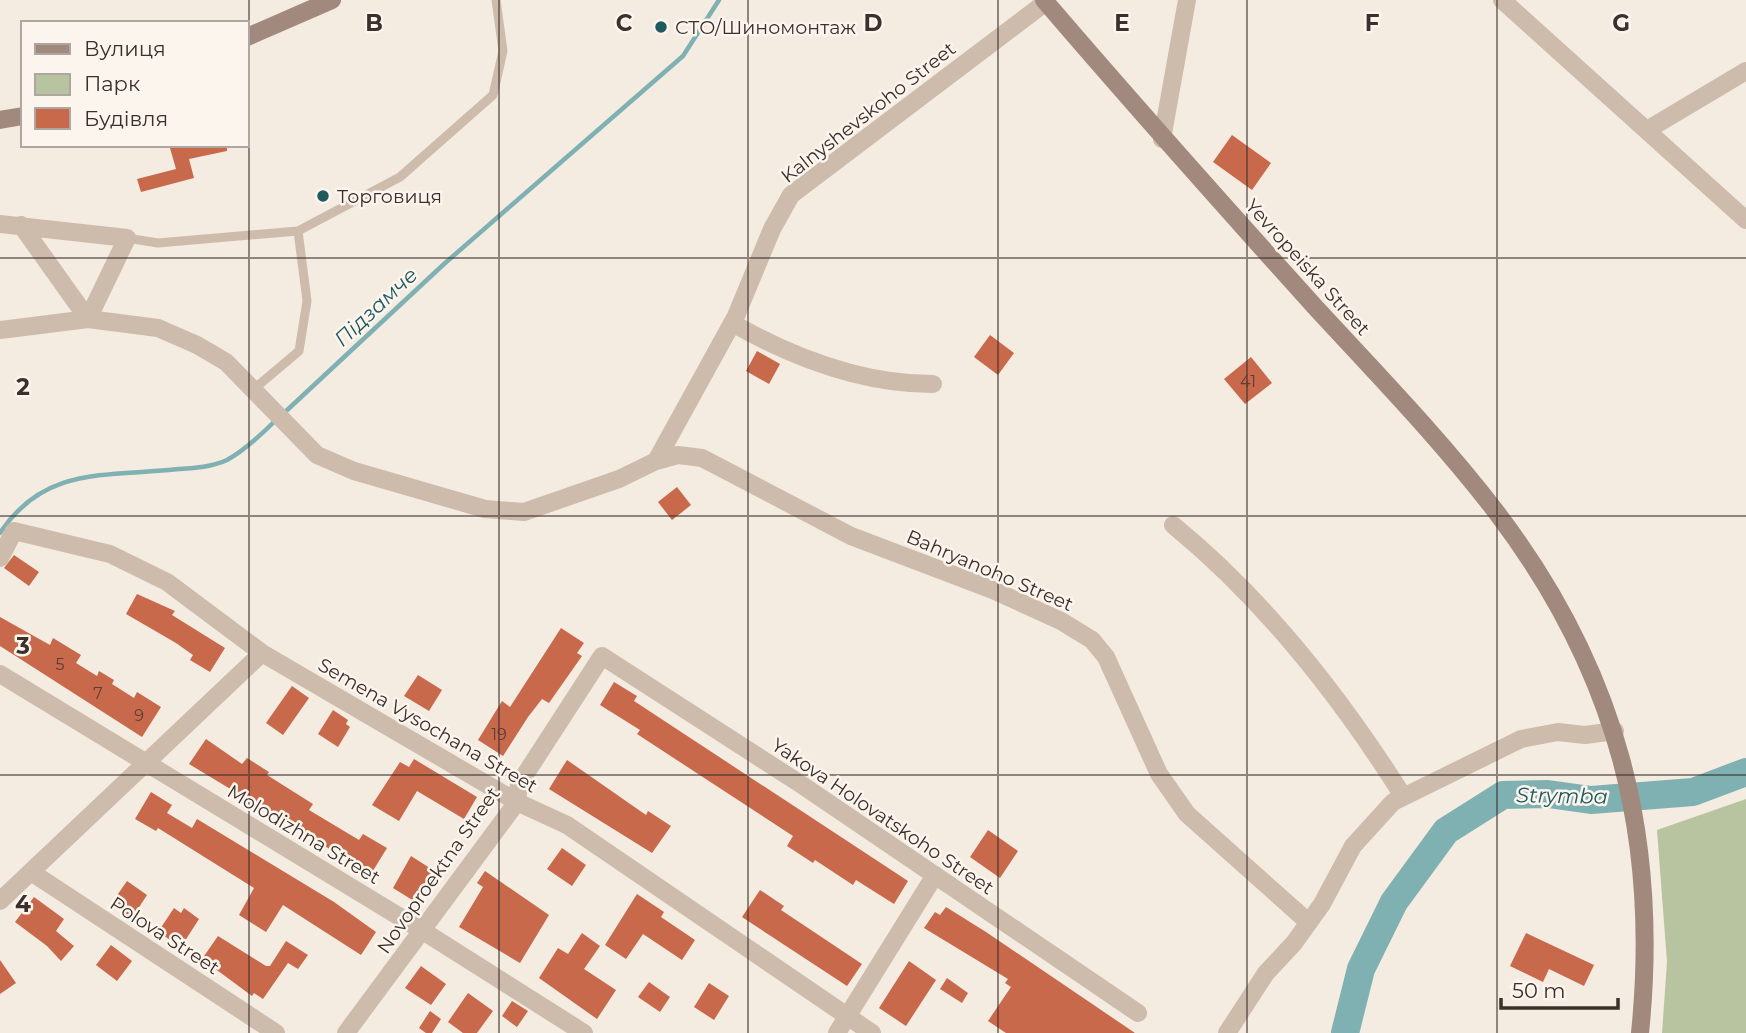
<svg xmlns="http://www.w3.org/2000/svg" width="1746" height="1033" viewBox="0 0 1746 1033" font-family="Montserrat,sans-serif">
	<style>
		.green { fill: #b8c4a0 }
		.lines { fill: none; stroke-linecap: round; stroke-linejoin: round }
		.stream { stroke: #7fb0b2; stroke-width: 4.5 }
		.river { stroke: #7fb0b2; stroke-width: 28 }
		.building { fill: #c8694b }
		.service { stroke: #cdbbac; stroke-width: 9 }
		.minor { stroke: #cdbbac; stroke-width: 18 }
		.secondary { stroke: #a18a7d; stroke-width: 18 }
		.grid { fill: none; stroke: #3b302b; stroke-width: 2; stroke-opacity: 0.55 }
		.poi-dot { fill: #1f5a5e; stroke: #fbf5ee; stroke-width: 2.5 }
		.labels { text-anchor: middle; stroke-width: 5; stroke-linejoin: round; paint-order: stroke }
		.number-label { font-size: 16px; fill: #5e3e33 }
		.poi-label { font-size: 19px; fill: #3b302b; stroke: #fbf5ee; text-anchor: start }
		.street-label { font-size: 19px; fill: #3b302b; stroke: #fbf5ee }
		.water-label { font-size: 21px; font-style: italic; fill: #1f5a5e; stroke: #fbf5ee }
		.grid-label { font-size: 23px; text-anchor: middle; font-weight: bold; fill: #3b302b; stroke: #fbf5ee; stroke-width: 5; stroke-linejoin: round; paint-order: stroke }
	</style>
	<rect width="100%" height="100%" fill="#f4ebe1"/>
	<!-- green -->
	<path class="green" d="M1746,799V1033H1662L1667,962L1657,830Z"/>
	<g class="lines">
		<!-- stream -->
		<path class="stream" d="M284,413L444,264L683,56L719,0
			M0,533C45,465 108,477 179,469C195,468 212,467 227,460C245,450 263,433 277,419"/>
		<!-- river -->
		<path class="river" d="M1345,1033L1361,969L1394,902L1446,831L1503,795L1548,794L1591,800L1693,792L1746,772"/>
	</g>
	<!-- building -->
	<path class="building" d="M1232,135L1271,163L1252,190L1213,162Z
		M180,145H227V151L189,159L194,178L141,192L137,179L176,169L170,148Z
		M990,335L1014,353L998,375L974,357Z
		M757,351L780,364L769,384L746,371Z
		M1251,357L1272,383L1245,404L1224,379Z
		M677,487L691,505L672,520L658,502Z
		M14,555L39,572L29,586L4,568Z
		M137,594L175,611L172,615L225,648L210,672L190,660L193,655L176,643L126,614Z
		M0,617L50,645L53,638L81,655L76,663L97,676L99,671L114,680L112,684L134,698L137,692L161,707L142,737L0,646Z
		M561,628L584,643L577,653L582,656L549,703L542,699L528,717L503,756L478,740L502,701L510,707Z
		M418,675L442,690L429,711L404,696Z
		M614,682L637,696L634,701L908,881L894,904L856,880L853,885L815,860L813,863L787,846L793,836L637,734L640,730L600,705Z
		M292,686L309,698L283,735L266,723Z
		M333,710L348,720L346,724L350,727L338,747L318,734Z
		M206,739L242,764L247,758L269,772L267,775L313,804L309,810L359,840L363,834L387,848L371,874L189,764Z
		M414,759L477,797L464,819L417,791L399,821L372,805L400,762L409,767Z
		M567,760L646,815L648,811L671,826L652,853L549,789Z
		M151,792L172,805L167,813L192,828L197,819L334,902L376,932L361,955L283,905L266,932L239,915L254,888L158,828L156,831L135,819Z
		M988,830L1018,851L1000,878L970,857Z
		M562,848L586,865L572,886L547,869Z
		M411,856L433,870L414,901L393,888Z
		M485,871L549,915L520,963L459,927L483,887L477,883Z
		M127,881L147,895L132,918L111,904Z
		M760,890L784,906L781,910L862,964L847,986L742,917Z
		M637,894L664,912L661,917L695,940L682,960L643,934L626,959L605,945Z
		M34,897L64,919L56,931L74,946L61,961L47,946L15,922Z
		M946,907L986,932L1135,1033H1006L988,1021L1011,987L1005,983L1008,979L924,928L935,912L940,915Z
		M174,908L181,913L184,908L199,919L181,947L158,932Z
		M582,933L600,946L584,969L616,990L597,1019L539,978L558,948L568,954Z
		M1526,933L1594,965L1584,986L1549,969L1543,982L1510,966Z
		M218,936L266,966H270L286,941L308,955L298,969L288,963L263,999L254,993L252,996L202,959Z
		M111,945L132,961L117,981L96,965Z
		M0,960L16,983L0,994Z
		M909,961L936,980L906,1026L879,1008Z
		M421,966L446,984L431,1005L405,988Z
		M947,978L968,993L962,1003L940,989Z
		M649,982L670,997L660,1012L638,997Z
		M709,983L729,996L714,1020L694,1007Z
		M468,993L493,1011L477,1033H463L448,1022Z
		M512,1001L528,1011L517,1027L502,1016Z
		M430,1011L441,1019L432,1033H426L419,1028Z"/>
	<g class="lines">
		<!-- service -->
		<path class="service" d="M127,238L158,243L298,231L400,177L493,95L503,51L496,0
			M254,389L299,351L307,301L298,231"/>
		<!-- minor -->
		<path class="minor" d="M1502,0L1746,220
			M1647,130L1746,71
			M1162,139L1187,0
			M0,224L127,238L88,319L21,225
			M732,323C792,357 863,384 933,384
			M0,330L88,319L158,328L197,345L226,362L317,455L354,471L485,509L524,512L619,479L656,461L736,316L772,229L791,195L1046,2
			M656,461L678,455L702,458L851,536L993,590L1061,621L1092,640L1106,657L1159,774L1187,814L1307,921
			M1173,525C1266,601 1340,696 1403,796
			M0,558L14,531L110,554L167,582L262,653
			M0,674L423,931L584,1033
			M31,872L276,1033
			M0,901L262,653L517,802L567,825L872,1033
			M346,1033L517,802L519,784L602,656L802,785L1138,1013
			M837,1033L935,875
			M1227,1033L1266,973L1294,943L1322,904L1353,846L1393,802L1521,739L1558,732L1585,735L1615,731"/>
		<!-- secondary -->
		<path class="secondary" d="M1044,0C1133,104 1224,206 1316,308C1378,375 1442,441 1497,513C1617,671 1660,837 1640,1033
			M247,37L332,0
			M0,120L23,116"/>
	</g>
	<!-- grid -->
	<path class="grid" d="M249,0V1033M499,0V1033M748,0V1033M998,0V1033M1247,0V1033M1497,0V1033M0,258H1746M0,516H1746M0,775H1746"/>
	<!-- markers -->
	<g class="poi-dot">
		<circle cx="661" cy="27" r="7"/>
		<circle cx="323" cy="196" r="7"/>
	</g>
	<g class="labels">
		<!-- number labels -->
		<g class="number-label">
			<text x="1248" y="387">41</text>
			<text x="60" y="670">5</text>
			<text x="98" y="699">7</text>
			<text x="139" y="721">9</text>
			<text x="499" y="740">19</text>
		</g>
		<!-- poi labels -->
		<g class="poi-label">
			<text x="675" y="34">СТО/Шиномонтаж</text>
			<text x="337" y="203">Торговиця</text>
		</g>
		<!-- street labels -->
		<g class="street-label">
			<text transform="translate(868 112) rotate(-38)" y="7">Kalnyshevskoho Street</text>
			<text transform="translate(1308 267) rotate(48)" y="7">Yevropeiska Street</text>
			<text transform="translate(990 570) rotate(23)" y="7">Bahryanoho Street</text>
			<text transform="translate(428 725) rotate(30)" y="7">Semena Vysochana Street</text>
			<text transform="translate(883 816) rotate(34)" y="7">Yakova Holovatskoho Street</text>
			<text transform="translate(304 834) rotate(31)" y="7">Molodizhna Street</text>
			<text transform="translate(438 870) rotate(-55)" y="7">Novoproektna Street</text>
			<text transform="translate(165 935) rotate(33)" y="7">Polova Street</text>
		</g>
		<!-- water labels -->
		<g class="water-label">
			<text transform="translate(376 307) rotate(-43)" y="7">Підзамче</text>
			<text transform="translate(1562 796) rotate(1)" y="7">Strymba</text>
		</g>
	</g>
	<g class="grid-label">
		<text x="374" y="31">B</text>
		<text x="624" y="31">C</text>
		<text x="873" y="31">D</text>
		<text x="1122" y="31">E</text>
		<text x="1372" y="31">F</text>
		<text x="1621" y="31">G</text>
		<text x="23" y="395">2</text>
		<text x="23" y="654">3</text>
		<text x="23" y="912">4</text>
	</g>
	<!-- legend -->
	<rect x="21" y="21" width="228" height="126" fill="#fbf5ee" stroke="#aea6a0" stroke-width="2"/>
	<rect x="35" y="44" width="35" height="10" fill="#a18a7d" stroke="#aea6a0" stroke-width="2"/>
	<text x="84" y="56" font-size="21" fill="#3b302b">Вулиця</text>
	<rect x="35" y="74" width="35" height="21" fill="#b8c4a0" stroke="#aea6a0" stroke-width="2"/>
	<text x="84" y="91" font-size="21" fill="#3b302b">Парк</text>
	<rect x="35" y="108" width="35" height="21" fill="#c8694b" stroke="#aea6a0" stroke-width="2"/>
	<text x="84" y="126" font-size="21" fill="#3b302b">Будівля</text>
	<!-- scale -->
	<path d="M1501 998v10h117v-10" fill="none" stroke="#3b302b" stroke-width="3.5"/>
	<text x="1512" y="998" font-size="21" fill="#3b302b" stroke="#fbf5ee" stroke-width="5" paint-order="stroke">50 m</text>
</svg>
